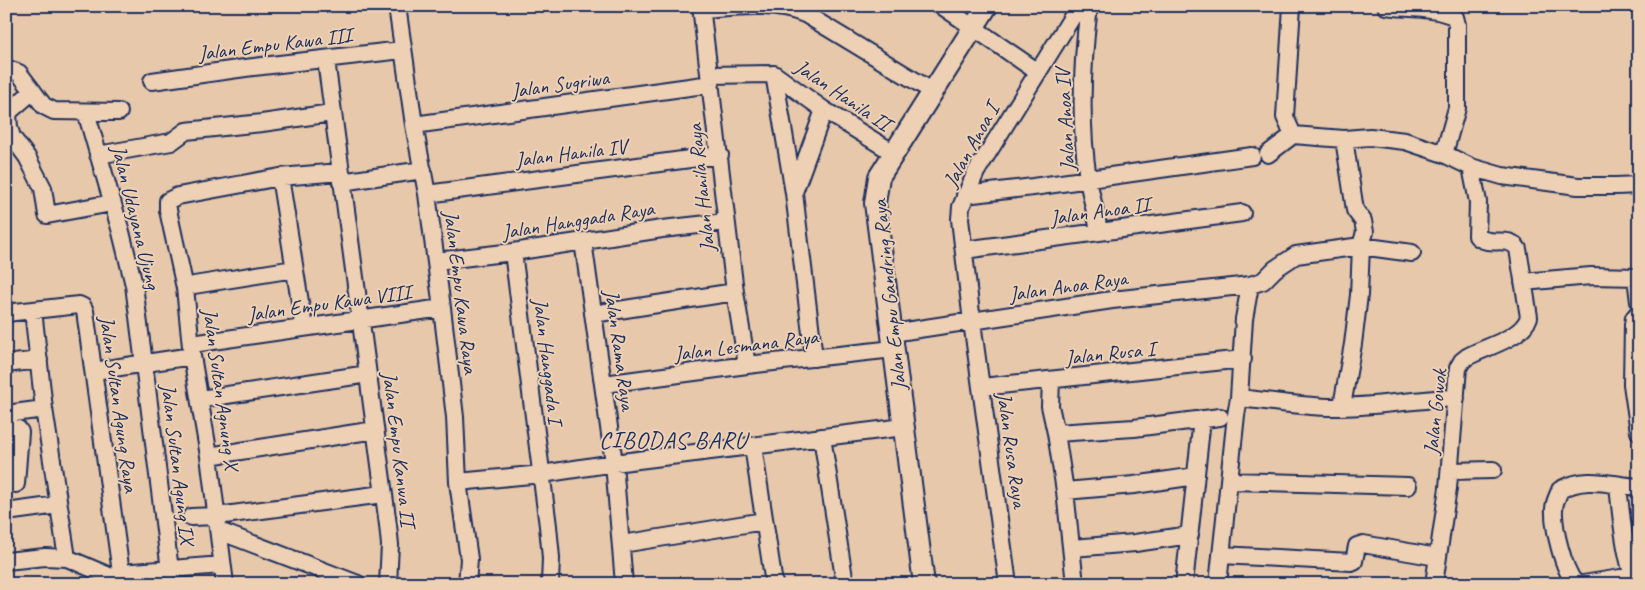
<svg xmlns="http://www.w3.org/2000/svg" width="1645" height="590" viewBox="0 0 1645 590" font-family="Caveat,sans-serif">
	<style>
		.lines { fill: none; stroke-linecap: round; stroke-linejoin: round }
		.minor-casing { stroke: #1b2f5e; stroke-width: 20 }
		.tertiary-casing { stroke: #1b2f5e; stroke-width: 24 }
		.minor { stroke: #eed0b4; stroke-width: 16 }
		.tertiary { stroke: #eed0b4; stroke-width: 20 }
		.labels { text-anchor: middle; stroke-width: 4; stroke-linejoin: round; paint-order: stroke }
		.street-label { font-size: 21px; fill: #1b2f5e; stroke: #eed0b4 }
		.quarter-label { font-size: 24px; letter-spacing: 1px; fill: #1b2f5e; stroke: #eed0b4 }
	</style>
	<rect width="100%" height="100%" fill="#e8c8aa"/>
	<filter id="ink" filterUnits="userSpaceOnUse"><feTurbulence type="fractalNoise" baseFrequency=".02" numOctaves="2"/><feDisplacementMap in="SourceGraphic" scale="10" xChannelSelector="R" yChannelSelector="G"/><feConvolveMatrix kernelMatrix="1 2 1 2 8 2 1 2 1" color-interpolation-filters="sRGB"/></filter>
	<g filter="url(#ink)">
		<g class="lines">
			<!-- minor casing -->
			<g class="minor-casing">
				<path id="minor" d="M397,6L414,125L427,194L442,308L455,417L458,482L469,559L467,584
					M701,6L735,292L747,365
					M942,6L1038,72
					M1089,6C1082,63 1079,121 1088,179C1091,196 1096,214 1099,231
					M1292,6L1285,117L1293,135L1344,139L1370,137L1405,141L1444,154L1471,167L1502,176L1578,186H1616L1639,185
					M1386,6C1406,9 1436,7 1455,17L1457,25V108L1444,154
					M701,9C735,7 774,1 805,14L932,91
					M326,60L388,525L390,545L388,584
					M6,68L19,73L44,106L54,111L119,112
					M774,74L794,193L814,358
					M709,75L774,74L824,110L894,153
					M152,81L245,68L402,50
					M33,91L11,110L8,115L9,127L12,137L27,157L43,188L47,215L112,203
					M86,112L121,232L134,285L170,570
					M414,125L711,84
					M1268,154L1293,135
					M98,155L171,142L186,131L262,123L332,113
					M280,177L304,327
					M341,182L423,170
					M794,192L824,110
					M427,194L720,155
					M965,195L1033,187L1252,156
					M583,241L614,463L624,584
					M964,250L1242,213
					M513,252L548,526L551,558L550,584
					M436,261L513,252L662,229L726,222
					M1636,277L1639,302
					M1523,282L1591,276L1639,277
					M185,288L194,285L294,269
					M33,310L44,409L67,558
					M1639,312L1634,318L1633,325L1632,384L1639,432
					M6,313L79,305L83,307L85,311L121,573L118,584
					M593,314L735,292
					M892,333L1112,300L1250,285L1263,281L1275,269L1296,255L1361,246L1412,253
					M192,344L442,308
					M6,364L39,360
					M94,371L192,356
					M1051,380L1050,406L1056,433L1065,491L1075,584
					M604,384L747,365L894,349
					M982,387L1243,359
					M1239,398C1269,401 1299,406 1328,407C1371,408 1413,399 1456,398
					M200,399L368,374
					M1342,406L1353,344L1359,295L1361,246L1365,232L1363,221L1355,210L1344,139
					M6,414L44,409
					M6,426L18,429L20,432L16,484
					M1056,433L1134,428L1220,417
					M822,437L845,584
					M753,446L774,584
					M209,456L375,430
					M1450,471L1493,470
					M1229,481L1408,486
					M458,482L542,474L614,463L904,427
					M1618,485C1620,506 1626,571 1638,584
					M1065,491L1134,485L1196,476
					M6,512L58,505
					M191,517L217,516L383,494
					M219,531L358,584
					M622,544L764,521
					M1072,548L1135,543L1190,535
					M1221,555L1351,562L1354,561L1357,546L1363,544L1437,557
					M6,561L45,557L67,558L128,584
					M121,573L222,565
					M225,584L209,456L192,356L185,288L168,210V201L178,196L280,177L340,172
					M1008,584L972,322L960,219L961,207L976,172L1079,6
					M1184,584L1202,419
					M1218,584L1236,415L1239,398L1244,319L1250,285
					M1434,584L1448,488L1458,368L1462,361L1467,357C1486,346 1522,339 1529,317L1518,249C1509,234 1489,248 1477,236L1478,202L1471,167
					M1581,584L1575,583C1563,569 1553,527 1554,509C1554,502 1558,496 1560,490C1586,475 1610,485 1639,487
					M1583,584L1639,575"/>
			</g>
			<!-- tertiary casing -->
			<g class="tertiary-casing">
				<path id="tertiary" d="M924,584L875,203L879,177L987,6"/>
			</g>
			<!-- minor -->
			<use href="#minor" class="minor"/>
			<!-- tertiary -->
			<use href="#tertiary" class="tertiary"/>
		</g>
	</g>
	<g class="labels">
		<!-- street labels -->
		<g class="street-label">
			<text transform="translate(275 44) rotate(-7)" y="7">Jalan Empu Kawa III</text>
			<text transform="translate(560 84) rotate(-8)" y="7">Jalan Sugriwa</text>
			<text transform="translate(843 95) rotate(34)" y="7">Jalan Hanila II</text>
			<text transform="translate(1065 120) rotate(-93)" y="7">Jalan Anoa IV</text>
			<text transform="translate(971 145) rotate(-61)" y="7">Jalan Anoa I</text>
			<text transform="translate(571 153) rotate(-7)" y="7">Jalan Hanila IV</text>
			<text transform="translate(701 188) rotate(-96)" y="7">Jalan Hanila Raya</text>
			<text transform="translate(1100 211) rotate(-8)" y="7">Jalan Anoa II</text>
			<text transform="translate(136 217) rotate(76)" y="7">Jalan Udayana Ujung</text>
			<text transform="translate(578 220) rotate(-9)" y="7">Jalan Hanggada Raya</text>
			<text transform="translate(1068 286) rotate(-8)" y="7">Jalan Anoa Raya</text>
			<text transform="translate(461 292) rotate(83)" y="7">Jalan Empu Kawa Raya</text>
			<text transform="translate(889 295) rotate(-96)" y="7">Jalan Empu Gandring Raya</text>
			<text transform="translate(329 303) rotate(-8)" y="7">Jalan Empu Kawa VIII</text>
			<text transform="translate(746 345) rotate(-7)" y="7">Jalan Lesmana Raya</text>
			<text transform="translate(620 350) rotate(82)" y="7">Jalan Rama Raya</text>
			<text transform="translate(1110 353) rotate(-6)" y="7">Jalan Rusa I</text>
			<text transform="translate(548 361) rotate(83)" y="7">Jalan Hanggada I</text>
			<text transform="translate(221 389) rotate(82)" y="7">Jalan Sultan Agnung X</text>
			<text transform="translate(119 404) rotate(82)" y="7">Jalan Sultan Agung Raya</text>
			<text transform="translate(1435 412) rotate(-84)" y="7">Jalan Gowok</text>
			<text transform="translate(399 449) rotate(83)" y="7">Jalan Empu Kanwa II</text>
			<text transform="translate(1012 450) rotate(82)" y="7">Jalan Rusa Raya</text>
			<text transform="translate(178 464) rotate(83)" y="7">Jalan Sultan Agung IX</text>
		</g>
		<!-- quarter labels -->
		<g class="quarter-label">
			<text x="673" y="448">CIBODAS BARU</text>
		</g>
	</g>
	<!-- margin -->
	<rect width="1645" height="590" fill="none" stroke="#eed0b4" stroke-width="25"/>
	<rect x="12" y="12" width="1620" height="565" fill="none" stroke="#1b2f5e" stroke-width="2" filter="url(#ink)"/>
</svg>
